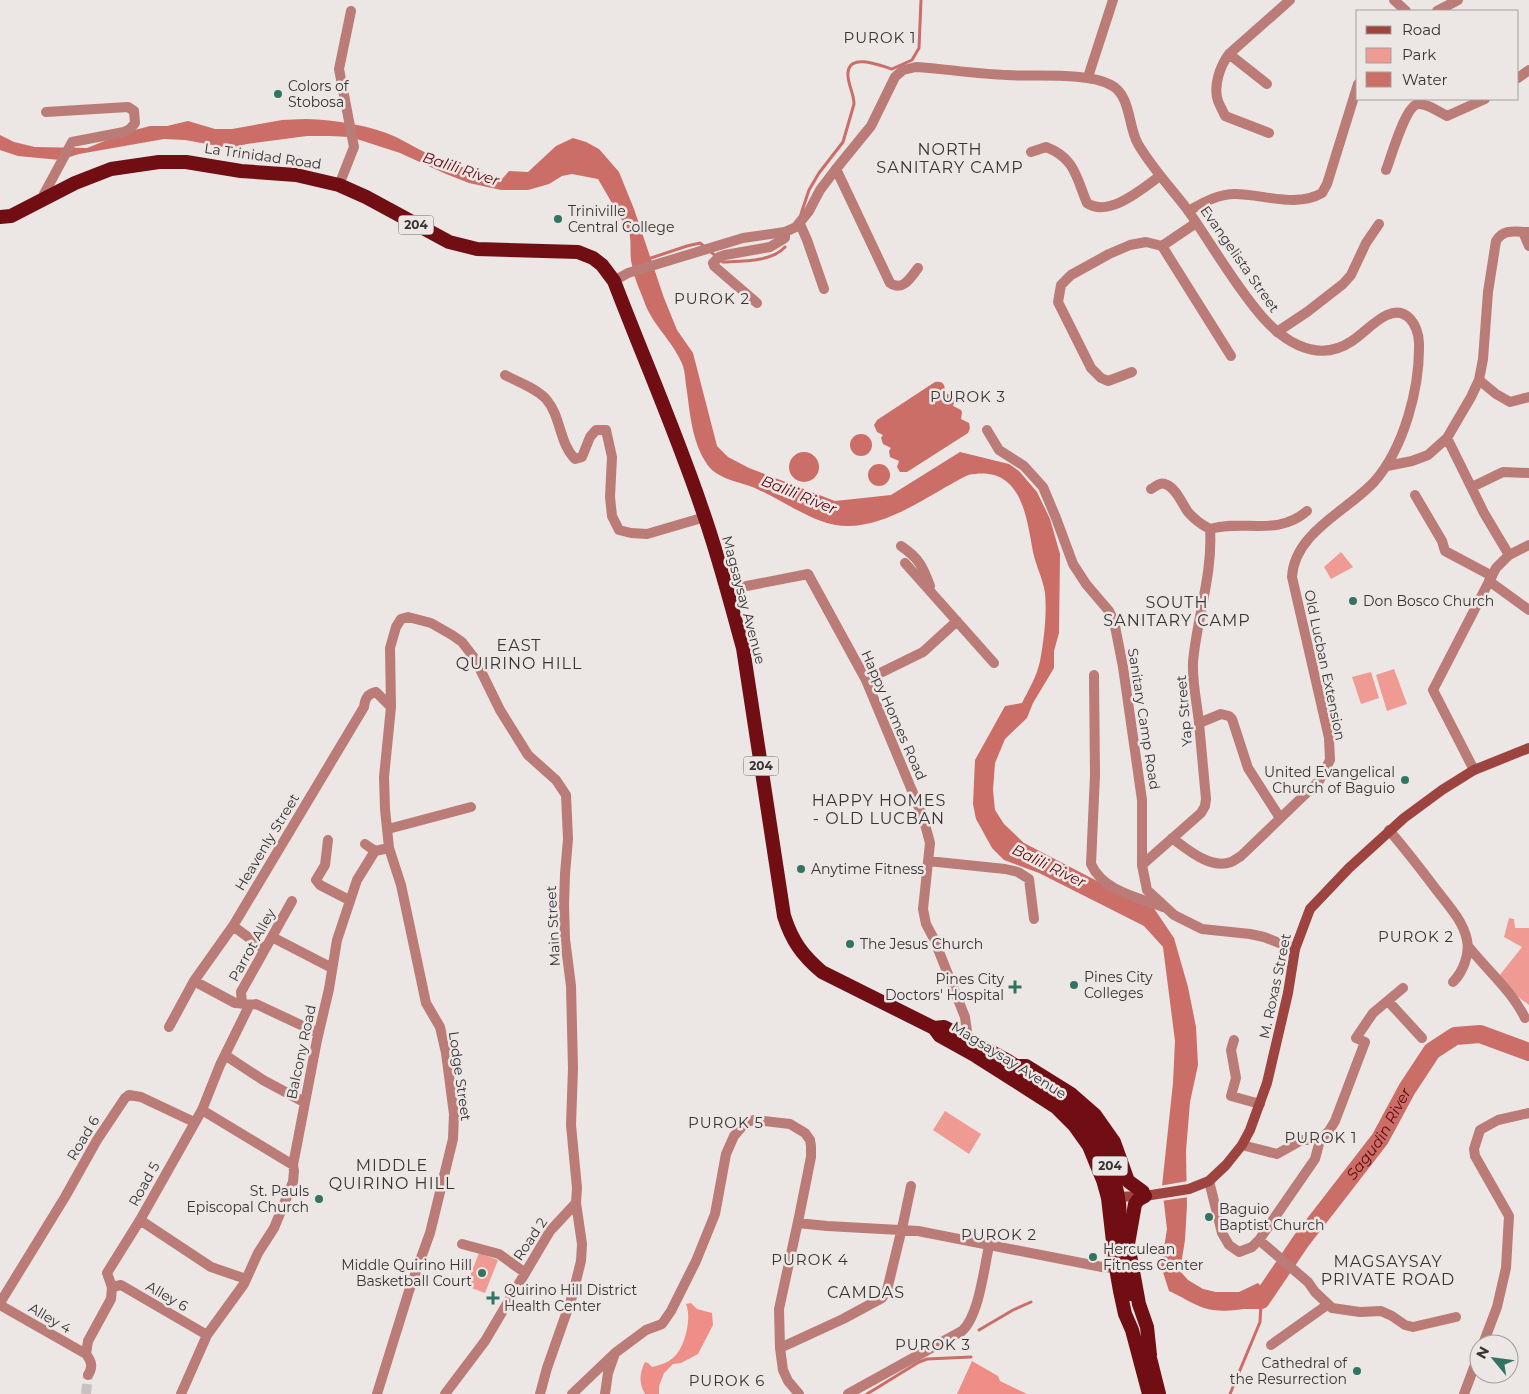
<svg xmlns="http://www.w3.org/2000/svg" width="1529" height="1394" viewBox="0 0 1529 1394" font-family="Montserrat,sans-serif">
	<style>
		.green { fill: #ef9a92 }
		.forest { fill: #ef8e87 }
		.water { fill: #cb6e67 }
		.pier { fill: #ece6e5 }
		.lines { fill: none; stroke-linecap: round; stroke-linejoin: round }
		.stream { stroke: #cb6e67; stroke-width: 3 }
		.river { stroke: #cb6e67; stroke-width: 18 }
		.minor-tunnel { stroke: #c8c2c2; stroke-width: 10; stroke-dasharray: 10 5; stroke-linecap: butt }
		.minor { stroke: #bb7b76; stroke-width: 10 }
		.tertiary { stroke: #bb7b76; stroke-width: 10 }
		.secondary { stroke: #9e4440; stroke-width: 10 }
		.trunk { stroke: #700e14; stroke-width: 14 }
		.trunk-bridge { stroke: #700e14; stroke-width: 14 }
		.poi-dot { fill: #327464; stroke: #ece6e5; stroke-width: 2 }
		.labels { text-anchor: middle; stroke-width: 5; stroke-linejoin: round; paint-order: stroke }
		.shield { fill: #ece6e5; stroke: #6d6969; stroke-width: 1 }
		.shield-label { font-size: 12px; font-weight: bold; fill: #363434 }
		.poi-label { font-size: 14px; fill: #363434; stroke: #ece6e5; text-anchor: start }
		.street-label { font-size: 14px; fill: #363434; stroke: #ece6e5 }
		.neighbourhood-label { font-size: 15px; letter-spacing: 1px; fill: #363434; stroke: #ece6e5 }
		.water-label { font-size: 15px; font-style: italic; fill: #5f060d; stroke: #ece6e5 }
		.quarter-label { font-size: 16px; letter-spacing: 1px; fill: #363434; stroke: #ece6e5 }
	</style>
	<rect width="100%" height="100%" fill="#ece6e5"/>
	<!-- green -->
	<path class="green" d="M1341,552L1353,567L1331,579L1324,567Z
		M1394,669L1407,704L1387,711L1376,675Z
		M1371,672L1379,698L1361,704L1352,677Z
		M1509,918L1514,919L1515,928H1529V1005L1517,996L1499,976L1522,947L1504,937Z
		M945,1111L981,1134L969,1154L933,1130Z
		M479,1253L498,1260L485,1293L466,1286Z"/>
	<!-- forest -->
	<path class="forest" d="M691,1303L697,1309L712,1313L713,1325L698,1354L681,1363L673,1364L664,1373L659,1386V1394H645C639,1384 639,1373 645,1362L648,1363L652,1367C660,1365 668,1363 674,1357C685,1347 692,1318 686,1304Z
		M972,1361L998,1376L1000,1381L1027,1394H957Z"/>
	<!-- water -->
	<path class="water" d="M306,119C336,120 369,125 396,137C410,144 423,152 437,158C458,167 481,172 503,178L509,171L528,172L556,146L573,138L586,142L599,149L619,172L634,209L664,298L677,330L693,353L717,446L728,457L749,468L835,501L891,495L960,452L1009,464L1019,471L1037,492L1050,519L1060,554L1059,633L1054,651V668L1033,703L1027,718L1005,739L995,763L993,790L995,810L1004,824L1024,843L1122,894L1151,904L1174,938L1188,987L1196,1027L1198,1065L1190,1102L1186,1151L1187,1205L1185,1240L1180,1271L1188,1280L1203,1289L1216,1292H1239L1258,1283L1269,1295V1303C1252,1309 1222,1314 1204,1308C1192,1304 1181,1296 1169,1291L1161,1266L1167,1229L1162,1186L1173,1083L1175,1041L1163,947L1144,926L1039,873L1004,860L992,848L976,819L973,804L975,760L1005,706L1022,703C1029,689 1037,676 1040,661C1044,640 1047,614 1045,593C1043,579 1036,566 1033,552C1026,514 1021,464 968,475C925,496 872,541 821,521C799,513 779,499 757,489C740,481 715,480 705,461C691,438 690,411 686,385C685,379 685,372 683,366C674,342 652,325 644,301C640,290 634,278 632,265C628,251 635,234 623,222L598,179L572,174L562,176L549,184L528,190H501L469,183L446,174L400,153L363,141L350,137L330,136H307L247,144L229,148L185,140L164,139L79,154L60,160L18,156L0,150V135L14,142L35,147L87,148L127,132L150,126H167L188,121L215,129H232L282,120Z
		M935,382C945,380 945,387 945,394H948L953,397L954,403L953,406L961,410L962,412L961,419L969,423L970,428L968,433L907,472H900L897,467L899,461L890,457L889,451L891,448L883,444L881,438L883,435L877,432L874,425L877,420Z
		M850 445a11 11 0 1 1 22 0a11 11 0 1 1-22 0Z
		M789 467a15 15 0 1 1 30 0a15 15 0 1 1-30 0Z
		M868 475a11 11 0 1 1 22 0a11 11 0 1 1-22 0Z"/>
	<!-- pier -->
	<path class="pier" d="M1188,1181L1189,1197L1161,1201L1159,1186Z"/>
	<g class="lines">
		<!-- stream -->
		<path class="stream" d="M801,214L809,190L819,173L843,142L854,104C854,93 847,83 848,73C849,52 882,66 892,69L912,60L919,48L921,0
			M648,259L687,246L700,243L723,262C741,261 772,262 785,247
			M979,1330L1013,1310L1031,1302
			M867,1394L919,1362L927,1359L971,1357
			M1230,1394L1260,1322L1261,1303"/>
		<!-- river -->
		<path class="river" id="s1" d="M1247,1300H1261L1301,1241L1380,1139L1407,1089L1432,1051L1455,1036L1480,1034L1529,1052"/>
		<!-- minor-tunnel -->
		<path class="minor-tunnel" d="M86,1394L88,1375"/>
		<!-- minor -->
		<path class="minor" d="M1394,0L1406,11
			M1229,54L1267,84
			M1088,77L1113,0
			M1518,78L1529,70
			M1269,133L1225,116C1223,111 1220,106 1218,101C1213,86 1220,66 1229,54L1290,0
			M1031,152L1046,147C1075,158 1076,177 1087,203C1109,218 1142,189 1160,176
			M836,169L890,283C903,292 911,277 918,268
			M1386,170C1391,158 1405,106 1418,104C1427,103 1439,112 1447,116L1485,99
			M339,185L354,147L339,69L351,11
			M46,199L44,194L72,142L124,132L130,129L135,123L134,111L128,107L46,112
			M800,224L807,240L824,289
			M1523,232L1529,246
			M1162,246L1231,356
			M757,303L714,266L713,263L719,257L725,255L770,247L785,238V232
			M1277,332L1307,312L1343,284L1351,275L1366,243L1379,224
			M1132,372L1108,381L1101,378L1091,368L1058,302L1061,285L1071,275L1109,254L1130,245L1146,242L1162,246L1196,223
			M505,375C518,382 536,388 546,399C561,416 559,443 575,459L582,457L590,437L596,430H606L612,457L610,497L612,516L619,530L631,533L647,534L705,517
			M1479,380L1496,394L1510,402L1529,397
			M987,430L999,450L1024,466L1043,487L1056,518L1073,564L1086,584L1109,611L1114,621L1123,667L1142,800V865
			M1447,438L1484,513L1509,555
			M1387,466L1412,461L1428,455L1447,438L1471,397L1479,380L1483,359L1488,292L1496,241C1504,228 1516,232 1529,232
			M1472,487L1503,472L1529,473
			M1151,489C1155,487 1160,482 1165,484C1176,487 1182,504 1188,512C1194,519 1202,525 1210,529C1244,519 1277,537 1307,511
			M1415,495L1442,541L1445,551L1492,576
			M901,546C919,558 923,567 930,586
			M905,563L994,663
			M1489,581L1529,610
			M726,590L808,574L866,680L923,817L930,843L923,909L926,924L934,939L965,1017L968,1039
			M1094,675L1095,775L1091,864C1103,891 1137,897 1163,907
			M866,680L923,652L957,621
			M1199,723C1197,703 1192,682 1193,662C1197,617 1213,574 1210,529
			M388,829L471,807
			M1389,830C1405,849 1420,868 1435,888C1447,904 1463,920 1467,940C1470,954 1463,972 1453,982
			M328,840L325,865L316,880L320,885L349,900
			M365,844L375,851
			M928,861L1005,869L1018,872L1029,879L1034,919
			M233,926L264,949
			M272,937L332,968
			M1468,946C1487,970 1512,991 1525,1018
			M194,981L235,1003C243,1003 248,1006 256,1004L318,1033
			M1388,1001L1422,1038
			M242,1003L241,992L292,901
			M169,1027L194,981L233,926L364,707C365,699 367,694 376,692L391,707
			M1234,1040L1231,1050L1236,1078L1231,1096L1260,1104
			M225,1055L263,1080L304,1102
			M202,1110L293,1165
			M1242,1145L1277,1154L1302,1140H1320
			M1209,1181L1222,1233L1229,1245L1239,1252L1252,1247L1259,1240L1315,1159L1320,1140L1329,1131L1335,1121L1365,1042L1356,1038L1373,1013L1403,988
			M140,1220L211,1267L246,1279
			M798,1223L827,1226L918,1231L1102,1267L1116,1268
			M1259,1240L1308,1282L1315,1292L1332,1308L1360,1312L1381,1311L1392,1316L1405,1325L1413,1327L1456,1317
			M462,1244L499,1254L524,1272
			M112,1287L121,1285L207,1335
			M0,1303L65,1197L97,1140L125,1098L129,1095L141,1097L194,1122
			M0,1305L86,1354
			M1483,1344L1497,1307L1506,1268L1509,1216L1475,1156L1474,1149L1480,1130L1498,1120L1529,1113
			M1271,1345L1327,1305
			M780,1348L843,1319L882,1298L887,1290L903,1224L911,1186
			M88,1375C93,1367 92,1362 86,1354L88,1341L111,1299L112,1287L107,1273L140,1220L202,1110L220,1065L249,1006
			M181,1394L207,1335L244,1284L258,1253L274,1228L293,1182L294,1171L293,1165L317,1040L329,989L337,940L357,880L375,851L389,848
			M377,1394L409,1291L430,1233L453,1139L454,1114L446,1053L440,1027L426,1003L401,885L389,848L385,809L384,777L391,707L390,648L396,627L401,619L408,617L431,623L452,635L462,642L475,659L500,710L528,755L556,780L566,795L568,839L565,874L564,905L565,939L571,986L573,1068L571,1125L577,1188L576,1203L582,1244L581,1261L572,1297L547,1368L540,1394
			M445,1394L485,1341L550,1231L576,1203
			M572,1394L615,1353L646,1330L662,1324L671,1311L696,1261L715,1214L726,1154L734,1136L746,1122L755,1120L790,1124L805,1133L810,1140L811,1146V1157L799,1217L779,1309L780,1348L783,1370L788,1381L799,1394
			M605,1394L608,1373L614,1356
			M848,1394L962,1331C979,1316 984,1268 989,1246
			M1464,1394L1479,1354"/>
		<!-- tertiary -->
		<path class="tertiary" d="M1437,11L1458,0
			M1188,211C1203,203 1217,194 1235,194C1262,194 1297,208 1322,193L1327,184L1358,84
			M614,281L628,273L743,238L785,232L796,227L809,211L820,190L836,169L871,126L895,77L903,70L916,67C946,69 977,74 1007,75C1036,77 1087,72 1111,85C1131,95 1128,127 1138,144C1152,168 1171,188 1187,209C1210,242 1230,277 1255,308C1278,338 1315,366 1352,341C1364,333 1374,321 1387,315C1407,306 1418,325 1419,343C1420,388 1404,448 1374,482C1347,511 1294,533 1292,577L1329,738L1330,760L1319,781L1241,856C1238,858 1234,861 1231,862C1211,870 1187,849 1172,838
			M1474,770L1433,690L1496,568L1509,555L1529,545
			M1280,818L1248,768L1232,719L1229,716L1221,714L1199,723L1206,799L1205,806L1201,813L1142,865L1147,890L1174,915L1202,929L1250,934L1264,937L1295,949"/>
		<!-- secondary -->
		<path class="secondary" d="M1112,1197L1145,1196L1189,1189L1209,1181L1226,1165L1242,1145L1250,1130L1267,1083L1288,993L1295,949L1310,909L1349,868L1404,818L1442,790L1474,770L1529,748"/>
		<!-- trunk -->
		<path class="trunk" d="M0,217L11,216L75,183L111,169L159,162H186L241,171L296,175L339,185L366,197L449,242L477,249L578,252L593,258L602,265L614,281C643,357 676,432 702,509C718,554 730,601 743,648L784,916C792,941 802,955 822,972L934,1028L944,1027L968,1039L1008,1061L1016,1066L1022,1073
			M934,1028L940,1036L976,1056L1056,1107L1074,1125L1089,1146L1103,1180L1108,1198L1116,1268L1120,1291L1125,1314L1132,1330L1149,1394
			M1016,1066H1026L1071,1094L1095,1115L1114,1142L1128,1181L1143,1192
			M1145,1196L1138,1200L1135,1204L1128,1244L1139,1304L1147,1327L1150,1355
			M1147,1346L1159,1394"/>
		<!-- trunk-bridge -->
		<path class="trunk-bridge" d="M1022,1073C1079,1110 1108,1132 1119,1203C1121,1220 1118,1237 1120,1253C1122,1267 1127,1281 1130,1294"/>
	</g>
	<!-- markers -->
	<g class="poi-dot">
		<circle cx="278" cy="94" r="5"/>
		<circle cx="558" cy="219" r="5"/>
		<circle cx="1353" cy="601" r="5"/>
		<circle cx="1405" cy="780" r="5"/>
		<circle cx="801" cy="869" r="5"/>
		<circle cx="850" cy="944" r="5"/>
		<circle cx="1074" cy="985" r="5"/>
		<path d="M1012.5 979.5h5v5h5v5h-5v5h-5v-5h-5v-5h5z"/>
		<circle cx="319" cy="1199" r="5"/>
		<circle cx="1209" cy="1217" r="5"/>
		<circle cx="1093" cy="1257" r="5"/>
		<circle cx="482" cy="1273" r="5"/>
		<path d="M490.5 1290.5h5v5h5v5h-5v5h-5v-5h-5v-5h5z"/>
		<circle cx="1357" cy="1371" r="5"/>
	</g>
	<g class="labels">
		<!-- shield labels -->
		<g class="shield">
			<rect x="398.5" y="215.5" width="35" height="19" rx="4"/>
			<rect x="743.5" y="756.5" width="35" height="19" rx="4"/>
			<rect x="1092.5" y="1156.5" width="35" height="19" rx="4"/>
		</g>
		<g class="shield-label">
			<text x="416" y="229">204</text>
			<text x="761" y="770">204</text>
			<text x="1110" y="1170">204</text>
		</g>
		<!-- poi labels -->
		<g class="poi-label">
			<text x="288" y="91">Colors of<tspan x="288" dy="16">Stobosa</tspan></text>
			<text x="568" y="216">Triniville<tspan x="568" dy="16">Central College</tspan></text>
			<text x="1363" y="606">Don Bosco Church</text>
			<text x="1395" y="777" text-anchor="end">United Evangelical<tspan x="1395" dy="16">Church of Baguio</tspan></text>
			<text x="811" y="874">Anytime Fitness</text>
			<text x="860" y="949">The Jesus Church</text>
			<text x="1084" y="982">Pines City<tspan x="1084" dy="16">Colleges</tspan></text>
			<text x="1004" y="984" text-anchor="end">Pines City<tspan x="1004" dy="16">Doctors' Hospital</tspan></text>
			<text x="309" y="1196" text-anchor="end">St. Pauls<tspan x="309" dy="16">Episcopal Church</tspan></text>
			<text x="1219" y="1214">Baguio<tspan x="1219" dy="16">Baptist Church</tspan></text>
			<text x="1103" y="1254">Herculean<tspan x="1103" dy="16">Fitness Center</tspan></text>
			<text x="472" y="1270" text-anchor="end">Middle Quirino Hill<tspan x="472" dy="16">Basketball Court</tspan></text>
			<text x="504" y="1295">Quirino Hill District<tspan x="504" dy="16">Health Center</tspan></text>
			<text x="1347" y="1368" text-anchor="end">Cathedral of<tspan x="1347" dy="16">the Resurrection</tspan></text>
		</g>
		<!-- street labels -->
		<g class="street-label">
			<text transform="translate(263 156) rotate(8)" y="5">La Trinidad Road</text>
			<text transform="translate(1240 259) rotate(55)" y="5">Evangelista Street</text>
			<text transform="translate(744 600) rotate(75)" y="5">Magsaysay Avenue</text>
			<text transform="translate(1325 665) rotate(78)" y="5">Old Lucban Extension</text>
			<text transform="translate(1184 711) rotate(-95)" y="5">Yap Street</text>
			<text transform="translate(894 715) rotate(66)" y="5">Happy Homes Road</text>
			<text transform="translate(1144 719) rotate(81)" y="5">Sanitary Camp Road</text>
			<text transform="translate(267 842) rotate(-59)" y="5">Heavenly Street</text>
			<text transform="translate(553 926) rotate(-93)" y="5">Main Street</text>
			<text transform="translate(252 945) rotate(-61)" y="5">Parrot Alley</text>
			<text transform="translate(1275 986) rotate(-78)" y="5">M. Roxas Street</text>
			<text transform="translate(301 1052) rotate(-78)" y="5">Balcony Road</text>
			<text transform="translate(1009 1060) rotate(32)" y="5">Magsaysay Avenue</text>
			<text transform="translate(460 1076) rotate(82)" y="5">Lodge Street</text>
			<text transform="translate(83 1138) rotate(-59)" y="5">Road 6</text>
			<text transform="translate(144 1184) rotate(-61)" y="5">Road 5</text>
			<text transform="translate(530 1239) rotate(-56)" y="5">Road 2</text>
			<text transform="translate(167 1296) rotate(30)" y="5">Alley 6</text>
			<text transform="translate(50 1318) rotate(30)" y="5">Alley 4</text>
		</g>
		<!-- neighbourhood labels -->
		<g class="neighbourhood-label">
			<text x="880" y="43">PUROK 1</text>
			<text x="712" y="304">PUROK 2</text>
			<text x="968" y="402">PUROK 3</text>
			<text x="1416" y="942">PUROK 2</text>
			<text x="726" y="1128">PUROK 5</text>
			<text x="1321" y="1143">PUROK 1</text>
			<text x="999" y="1240">PUROK 2</text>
			<text x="810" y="1265">PUROK 4</text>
			<text x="933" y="1350">PUROK 3</text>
			<text x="727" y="1386">PUROK 6</text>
		</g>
		<!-- water labels -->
		<g class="water-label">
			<text transform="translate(461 169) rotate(18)" y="5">Balili River</text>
			<text transform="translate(799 495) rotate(22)" y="5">Balili River</text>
			<text transform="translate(1049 866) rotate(26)" y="5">Balili River</text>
			<text dy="5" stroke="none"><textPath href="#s1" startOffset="218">Sagudin River</textPath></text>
		</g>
		<!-- quarter labels -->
		<g class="quarter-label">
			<text x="950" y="155">NORTH<tspan x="950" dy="18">SANITARY CAMP</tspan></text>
			<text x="1177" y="608">SOUTH<tspan x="1177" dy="18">SANITARY CAMP</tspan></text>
			<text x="519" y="651">EAST<tspan x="519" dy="18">QUIRINO HILL</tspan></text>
			<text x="879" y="806">HAPPY HOMES<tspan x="879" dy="18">- OLD LUCBAN</tspan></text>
			<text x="392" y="1171">MIDDLE<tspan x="392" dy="18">QUIRINO HILL</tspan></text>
			<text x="1388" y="1267">MAGSAYSAY<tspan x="1388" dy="18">PRIVATE ROAD</tspan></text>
			<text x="866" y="1298">CAMDAS</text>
		</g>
	</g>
	<!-- legend -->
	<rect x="1356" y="10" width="162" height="90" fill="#ece6e5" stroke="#a39f9e"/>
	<rect x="1366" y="26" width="25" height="8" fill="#9e4440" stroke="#a39f9e"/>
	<text x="1402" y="35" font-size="15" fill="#363434">Road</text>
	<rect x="1366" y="48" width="25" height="15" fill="#ef9a92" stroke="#a39f9e"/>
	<text x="1402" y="60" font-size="15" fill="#363434">Park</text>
	<rect x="1366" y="72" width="25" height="15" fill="#cb6e67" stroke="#a39f9e"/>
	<text x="1402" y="85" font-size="15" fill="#363434">Water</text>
	<!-- north arrow -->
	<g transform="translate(1494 1359) rotate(299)"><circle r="24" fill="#ece6e5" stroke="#a39f9e"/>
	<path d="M0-4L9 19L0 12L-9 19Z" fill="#327464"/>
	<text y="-8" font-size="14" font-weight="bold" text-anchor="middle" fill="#363434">N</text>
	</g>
</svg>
